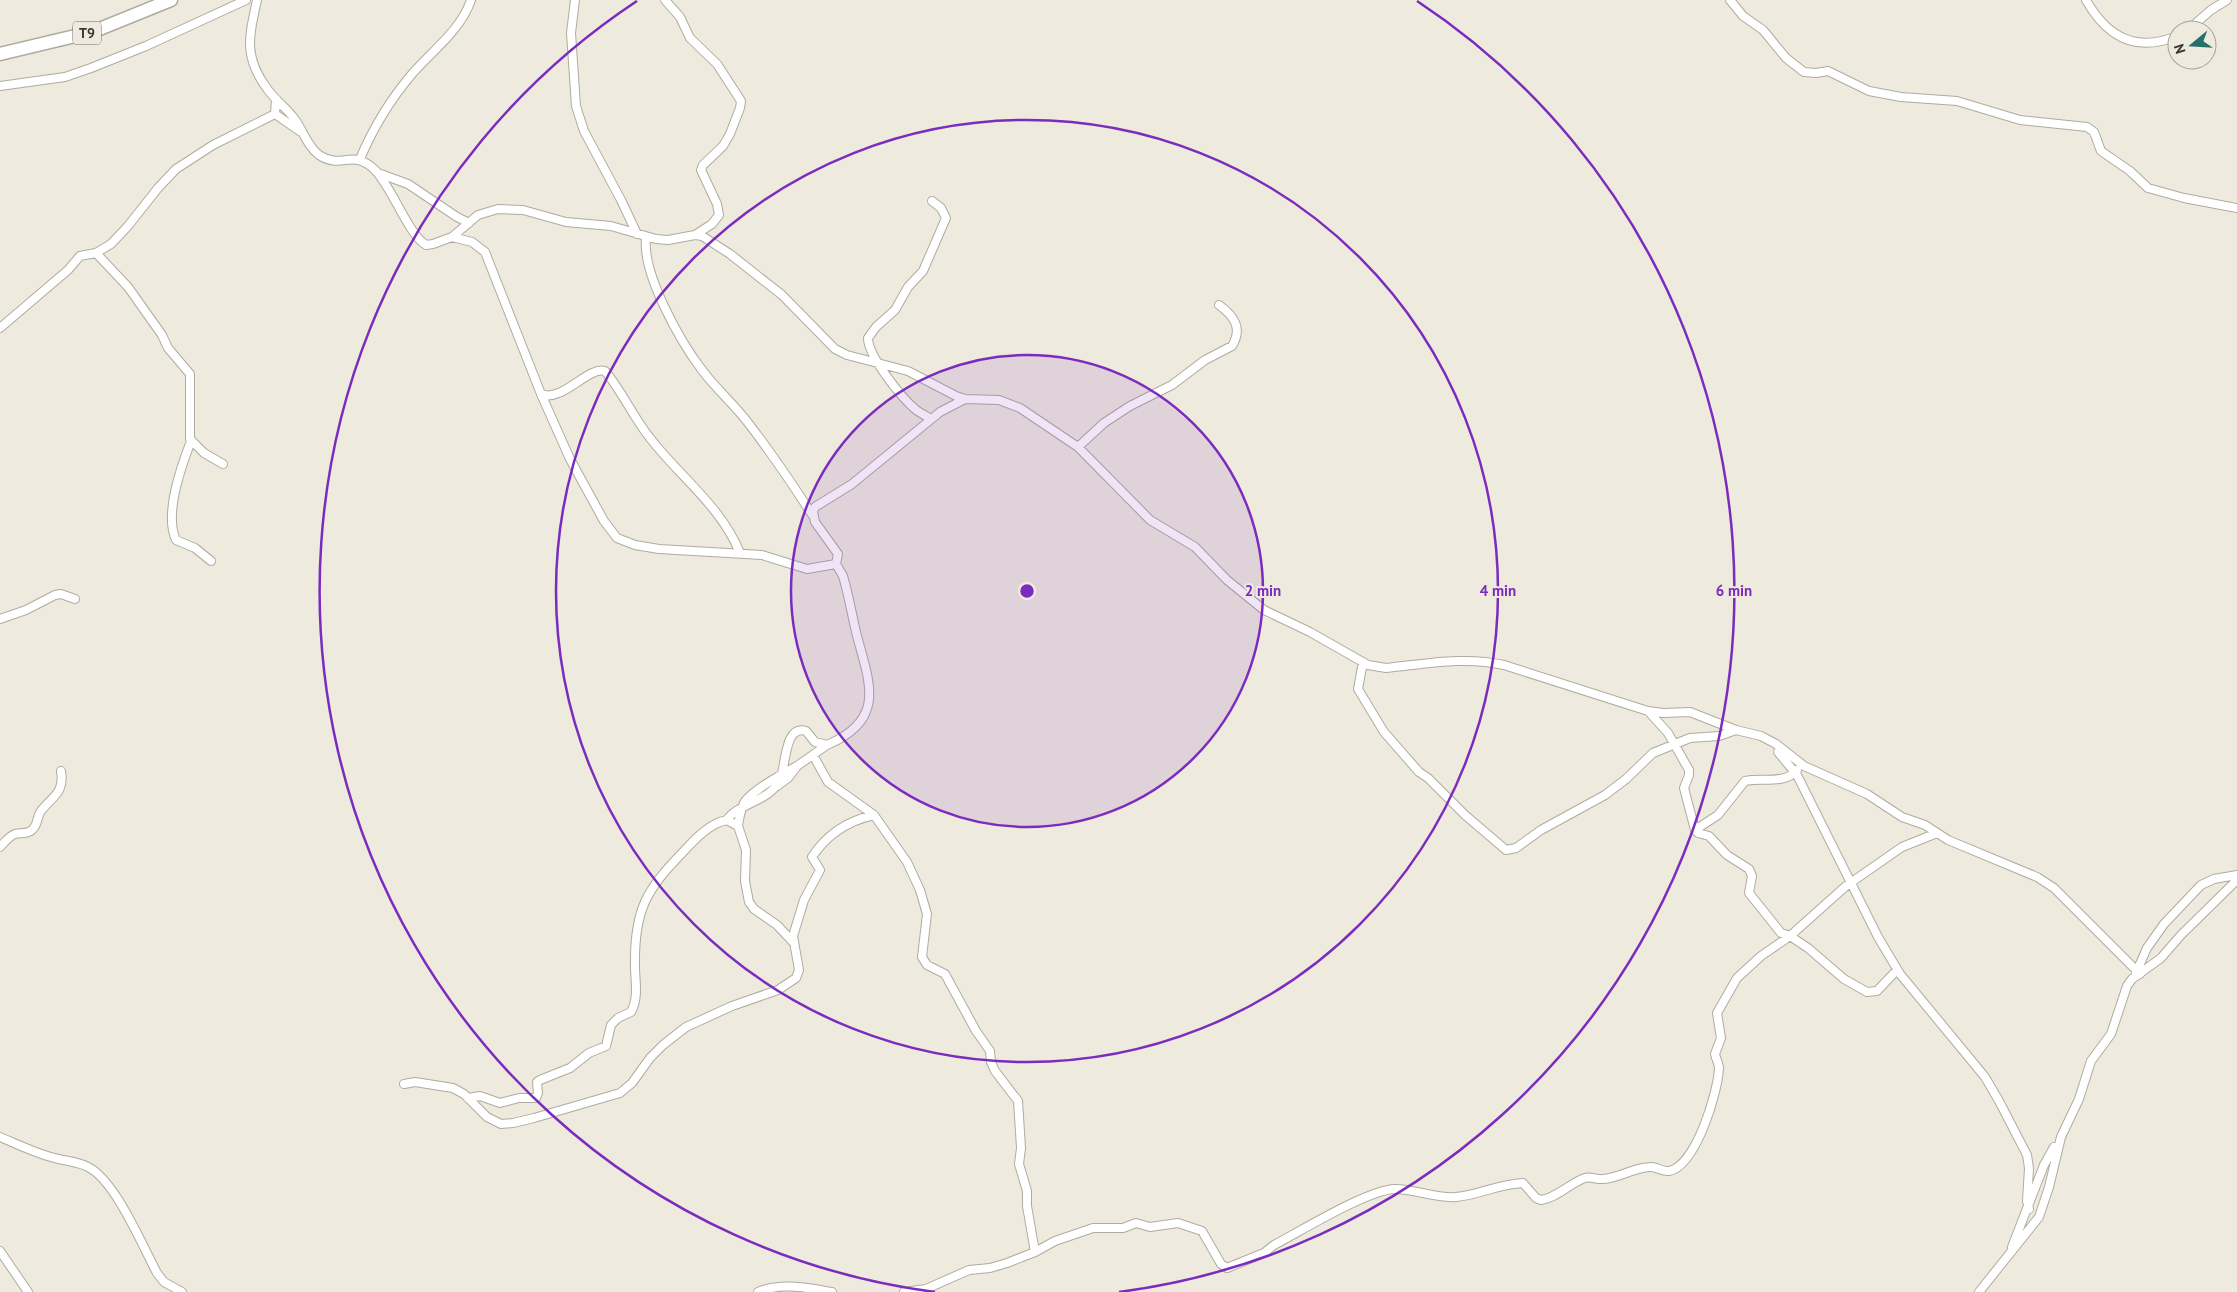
<svg xmlns="http://www.w3.org/2000/svg" width="2237" height="1292" viewBox="0 0 2237 1292" font-family="'PT Sans',sans-serif">
	<style>
		.lines { fill: none; stroke-linecap: round; stroke-linejoin: round }
		.minor-casing { stroke: #afaba0; stroke-width: 10 }
		.trunk-casing { stroke: #afaba0; stroke-width: 15 }
		.minor { stroke: #fff; stroke-width: 8 }
		.trunk { stroke: #fff; stroke-width: 12 }
		.ring { fill: none; stroke: #7b2cbf; stroke-width: 2.5 }
		.labels { text-anchor: middle; stroke-width: 4; stroke-linejoin: round; paint-order: stroke }
		.shield { fill: #eeeadd; stroke: #6f6c65; stroke-width: 1 }
		.shield-label { font-size: 14px; font-weight: bold; fill: #383631 }
		.centre { fill: #7b2cbf; stroke: #eeeadd; stroke-width: 2.5 }
		.ring-label { font-size: 15px; text-anchor: middle; font-weight: bold; fill: #7b2cbf; stroke: #eeeadd; stroke-width: 4; stroke-linejoin: round; paint-order: stroke }
	</style>
	<rect width="100%" height="100%" fill="#eeeadd"/>
	<g class="lines">
		<!-- minor casing -->
		<g class="minor-casing">
			<path id="minor" d="M257,0C249,37 243,57 268,90C276,101 288,109 296,121C303,131 308,147 319,155C342,170 352,148 375,170C393,189 408,234 426,245L433,244L452,237L478,215L498,209L523,210L566,222L611,226L656,239L668,240L695,235L702,236L730,254L782,295L835,349L847,355L908,371L956,396L965,399L999,400L1020,408L1078,447L1150,520L1195,547L1227,580L1264,610L1310,632L1368,665L1386,668C1426,664 1464,656 1504,665L1648,711L1663,713L1690,712L1736,730L1761,736L1776,744L1804,766L1867,794L1902,817L1925,825L1948,840L2037,877L2054,888L2140,974
				M575,0L571,33L576,106L584,131L621,200L637,234
				M665,0L680,17L690,38L717,64L741,101L740,108L730,134L723,146L703,165L701,170L717,204L719,215L712,224L695,235
				M1730,0L1743,16L1763,30L1786,58L1804,72L1816,73L1828,71L1869,91L1901,97L1957,101L2020,120L2087,127L2094,132L2101,151L2130,171L2148,188L2184,198L2237,208
				M2086,0C2107,37 2136,53 2177,36
				M2188,30L2211,10L2227,0
				M0,86L65,77L91,68L146,46L246,0
				M276,99L275,114L301,132
				M360,159C373,128 390,100 412,74C432,51 461,30 471,0
				M378,173L408,184L457,217L469,223
				M452,237L472,242L485,252L541,394C562,403 588,366 605,371C622,391 633,417 650,438C680,477 721,506 740,553
				M646,238C642,274 680,341 702,370C716,389 735,405 749,424C772,454 793,485 813,516
				M96,253L128,287L162,335L168,348L190,374V439L204,453L223,464
				M0,328L68,270L80,256L96,253L111,244L128,226L158,188L176,169L213,145L275,114
				M541,394L570,459L604,521L617,538L635,545L659,549L762,555L807,569L836,564L843,576C849,596 852,616 857,636C870,684 886,720 827,745L815,742L806,731C784,724 786,767 780,780C769,802 738,803 727,820
				M931,419C926,416 920,413 915,409C901,397 868,356 868,338L876,327L895,310L908,287L923,271L946,218L941,208L932,201
				M191,441C181,467 164,514 176,540L195,548L211,561
				M1078,447L1104,423L1130,406L1172,385L1205,360L1232,346C1243,328 1234,316 1219,305
				M836,564L838,554L815,522L813,511L815,507L852,484L940,412L965,399
				M0,619L26,610L55,595L61,594L75,599
				M1363,662L1358,689L1384,732L1419,772L1428,778L1465,815L1506,850L1516,848L1541,830L1605,795L1626,779L1653,753L1690,738L1719,736L1736,730
				M1649,712L1668,733L1689,770V775L1684,788L1695,830L1698,833L1709,836L1727,855L1749,869L1752,876L1749,893L1781,933L1790,936L1808,948L1844,979L1867,992L1877,991L1897,970
				M1778,752L1797,775L1878,937L1900,974L1985,1077L1999,1101L2027,1155L2029,1168L2027,1201L2029,1209
				M813,755L828,782L874,815L907,862L920,890L927,914L922,957L927,965L945,974L976,1031L990,1051L991,1062L995,1071L1018,1101L1021,1148L1019,1164L1027,1191V1206L1035,1252
				M777,786L788,778L797,766L827,745
				M738,826C739,818 741,810 744,803C751,791 785,772 797,766
				M1695,830L1718,815L1745,781C1761,777 1785,785 1797,770
				M0,847C4,843 9,836 15,834C21,832 28,835 33,829C38,824 37,816 41,811C51,797 65,794 61,771
				M2136,973L2147,948L2164,924L2201,885L2214,879L2237,875
				M404,1084L415,1082L453,1088L464,1094L487,1117L501,1124L513,1123L534,1118L620,1093L632,1083L650,1058L663,1045L686,1027L732,1006L778,990L796,978L799,970L793,936L804,900L820,870L812,857C827,834 847,821 874,815
				M468,1098L480,1096L500,1103L519,1098H536L538,1093L537,1082L540,1080L570,1068L589,1053L606,1046L611,1025L618,1018L631,1012C639,998 635,981 635,966C634,910 646,890 684,851C695,839 710,823 727,820L738,826L746,850L745,881L749,902L754,909L777,925L793,942
				M0,1137C17,1144 33,1152 51,1157C63,1161 77,1161 88,1167C115,1180 142,1245 157,1273L164,1282L182,1292
				M2012,1247L2044,1165L2054,1147
				M0,1251L28,1292
				M758,1292C781,1282 808,1288 832,1292
				M904,1292L926,1289L969,1270L990,1268L1007,1263L1035,1252L1055,1241L1093,1228H1123L1136,1223L1150,1227L1178,1223L1202,1231L1221,1264L1227,1268L1264,1253L1274,1245C1301,1231 1367,1190 1395,1189C1415,1189 1437,1199 1456,1197C1479,1195 1498,1184 1523,1183L1536,1198L1541,1200C1557,1198 1570,1183 1585,1178C1591,1176 1597,1180 1603,1179C1620,1178 1634,1167 1651,1167C1657,1167 1663,1172 1669,1171C1696,1166 1718,1092 1719,1068C1719,1064 1716,1059 1715,1054L1721,1038L1717,1013L1737,978L1761,956L1790,936L1846,886L1902,847L1937,833
				M1979,1292L2039,1217L2049,1187L2061,1137L2079,1099L2091,1061L2111,1034L2127,986L2132,979L2161,958L2181,935L2237,880"/>
		</g>
		<!-- trunk casing -->
		<g class="trunk-casing">
			<path id="trunk" d="M0,54L92,32L171,0"/>
		</g>
		<!-- minor -->
		<use href="#minor" class="minor"/>
		<!-- trunk -->
		<use href="#trunk" class="trunk"/>
	</g>
	<!-- distance rings -->
	<circle cx="1027" cy="591" r="236" fill="#7b2cbf" fill-opacity=".12"/>
	<g class="ring">
		<circle cx="1027" cy="591" r="236"/>
		<circle cx="1027" cy="591" r="471"/>
		<path d="M935 1292A707 707 0 0 1 637 1M1417 1A707 707 0 0 1 1119 1292"/>
	</g>
	<g class="labels">
		<!-- shield labels -->
		<rect class="shield" x="73" y="21.5" width="28" height="23" rx="4"/>
		<g class="shield-label">
			<text x="87" y="38">T9</text>
		</g>
	</g>
	<circle cx="1027" cy="591" r="8" class="centre"/>
	<g class="ring-label">
		<text x="1263" y="596">2 min</text>
		<text x="1498" y="596">4 min</text>
		<text x="1734" y="596">6 min</text>
	</g>
	<!-- north arrow -->
	<g transform="translate(2192 45) rotate(252)"><circle r="24" fill="#eeeadd" stroke="#a5a298"/>
	<path d="M0-4L9 19L0 12L-9 19Z" fill="#26706c"/>
	<text y="-8" font-size="14" font-weight="bold" text-anchor="middle" fill="#383631">N</text>
	</g>
</svg>
